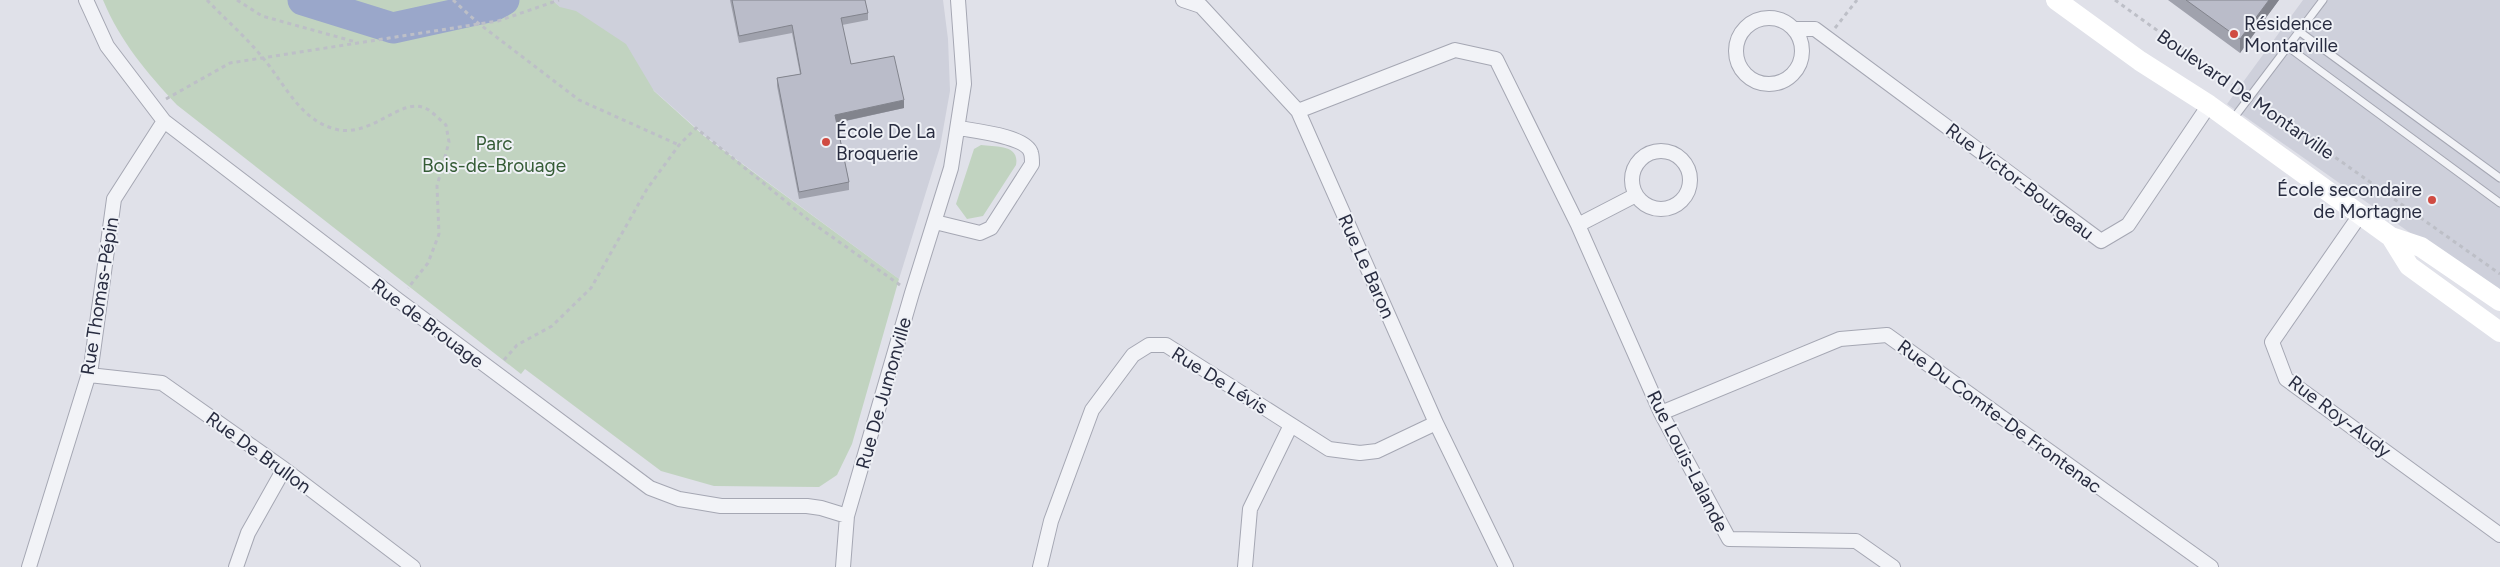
<svg xmlns="http://www.w3.org/2000/svg" width="2500" height="567" viewBox="0 0 2500 567" font-family="Figtree,sans-serif">
	<style>
		.built { fill: #ced0db }
		.green { fill: #c1d3c0 }
		.lines { fill: none; stroke-linecap: round; stroke-linejoin: round }
		.river { stroke: #9aa7ca; stroke-width: 31 }
		.lane-casing { stroke: #a5a7b3; stroke-width: 9 }
		.street-casing { stroke: #a5a7b3; stroke-width: 16 }
		.path { stroke: #bdbfc7; stroke-width: 3; stroke-dasharray: 4 4; stroke-linecap: butt }
		.lane { stroke: #f2f3f7; stroke-width: 7 }
		.street { stroke: #f2f3f7; stroke-width: 14 }
		.secondary { stroke: #fff; stroke-width: 20 }
		.wall { fill: #a0a2ad }
		.shaded-wall { fill: #82848d }
		.building { fill: #babcc9; stroke: #82848d }
		.poi-dot { fill: #d04b42; stroke: #eff1f6; stroke-width: 2 }
		.labels { text-anchor: middle; stroke-width: 4; stroke-linejoin: round; paint-order: stroke }
		.poi-label { font-size: 19px; fill: #282c40; stroke: #eff1f6; text-anchor: start }
		.street-label { font-size: 19px; fill: #282c40; stroke: #eff1f6 }
		.park-label { font-size: 19px; fill: #355c36; stroke: #eff1f6 }
	</style>
	<rect width="100%" height="100%" fill="#e0e1e9"/>
	<!-- built -->
	<path class="built" d="M552,0H943L948,39L950,91L940,147L899,279L705,136Z
		M2303,0H2500V296L2227,104Z"/>
	<!-- green -->
	<path class="green" d="M103,0H552L560,7L576,11L626,44L654,91L704,136L899,279L852,444L837,475L819,487L714,486L661,471L525,369L521,374L177,105C147,73 120,41 103,0Z
		M981,145C995,147 1020,144 1016,165L983,216L967,219L956,204L974,149Z"/>
	<g class="lines">
		<!-- river -->
		<path class="river" d="M303,0L393,28L493,6L504,0"/>
		<!-- lane casing -->
		<g class="lane-casing">
			<path id="lane" d="M2300,32L2500,178
				M2288,47L2500,203
				M2233,119L2323,0"/>
		</g>
		<!-- street casing -->
		<g class="street-casing">
			<path id="street" d="M86,0L107,46L164,121L398,300L650,488L679,499L721,506H807L821,508L847,516
				M1183,0L1201,6L1298,111L1436,423L1506,567
				M1736 51a33 33 0 1 1 66 0a33 33 0 1 1-66 0Z
				M1794,29H1815L2101,241L2128,225L2209,105
				M1298,111L1455,50L1496,59L1578,225L1661,413L1729,539L1856,541L1893,567
				M1632 180a29 29 0 1 1 58 0a29 29 0 1 1-58 0Z
				M2360,215L2272,342L2286,379L2500,535
				M935,222L980,233L991,228L1032,164C1032,161 1032,156 1031,153C1026,136 975,131 959,128
				M1578,225L1636,195
				M89,375L162,383L284,469L413,567
				M1661,413L1840,339L1887,335L2211,567
				M29,567L91,367L114,199L164,121
				M236,567L248,533L284,469
				M843,567L847,516L912,293L951,168L964,84L958,0
				M1040,567L1051,521L1092,410L1133,355L1149,345H1166L1329,449L1360,453L1377,451L1436,423
				M1245,567L1250,509L1291,425"/>
		</g>
		<!-- path -->
		<path class="path" d="M207,0C225,19 246,37 263,58C284,83 300,120 335,129C371,139 400,97 425,108C432,111 440,120 446,125L449,142L437,186L439,234L428,263L408,288
			M237,0L262,16L356,42
			M453,0L478,23L579,100L679,145
			M2115,0L2240,90
			M1835,28L1857,0
			M166,99L230,63L498,21L559,0
			M2257,102L2500,274
			M504,360L517,345L552,326L591,288L647,189L679,145L696,128L811,222L900,285"/>
		<!-- lane -->
		<use href="#lane" class="lane"/>
		<!-- street -->
		<use href="#street" class="street"/>
		<!-- secondary -->
		<path class="secondary" d="M2056,0L2140,61L2209,105L2391,237L2421,247L2500,301
			M2391,237L2409,266L2500,332"/>
	</g>
	<!-- wall -->
	<path class="wall" d="M730,0H865L868,13V20L842,25L851,64L904,108L837,123L849,182V190L799,199L777,86V78L800,74L792,33L739,43Z
		M2168,0H2279L2240,53Z"/>
	<!-- shaded-wall -->
	<path class="shaded-wall" d="M2269,0H2279L2240,53V39Z
		M904,100V108L835,123V115Z"/>
	<!-- building -->
	<path class="building" d="M732,0H865L868,13L841,18L851,64L894,56L904,100L835,115L849,182L799,192L777,78L801,74L792,25L739,36Z
		M2186,0H2269L2240,39Z"/>
	<!-- markers -->
	<g class="poi-dot">
		<circle cx="2234" cy="34" r="5"/>
		<circle cx="826" cy="142" r="5"/>
		<circle cx="2432" cy="200" r="5"/>
	</g>
	<g class="labels">
		<!-- poi labels -->
		<g class="poi-label">
			<text x="2244" y="30">Résidence<tspan x="2244" dy="22">Montarville</tspan></text>
			<text x="836" y="138">École De La<tspan x="836" dy="22">Broquerie</tspan></text>
			<text x="2422" y="196" text-anchor="end">École secondaire<tspan x="2422" dy="22">de Mortagne</tspan></text>
		</g>
		<!-- street labels -->
		<g class="street-label">
			<text transform="translate(2246 94) rotate(35)" y="7">Boulevard De Montarville</text>
			<text transform="translate(2020 181) rotate(37)" y="7">Rue Victor-Bourgeau</text>
			<text transform="translate(1367 266) rotate(66)" y="7">Rue Le Baron</text>
			<text transform="translate(99 296) rotate(-81)" y="7">Rue Thomas-Pépin</text>
			<text transform="translate(428 323) rotate(37)" y="7">Rue de Brouage</text>
			<text transform="translate(1220 380) rotate(32)" y="7">Rue De Lévis</text>
			<text transform="translate(883 393) rotate(-74)" y="7">Rue De Jumonville</text>
			<text transform="translate(2000 416) rotate(36)" y="7">Rue Du Comte-De Frontenac</text>
			<text transform="translate(2340 416) rotate(37)" y="7">Rue Roy-Audy</text>
			<text transform="translate(259 452) rotate(36)" y="7">Rue De Brullon</text>
			<text transform="translate(1688 461) rotate(63)" y="7">Rue Louis-Lalande</text>
		</g>
		<!-- park labels -->
		<g class="park-label">
			<text x="494" y="150">Parc<tspan x="494" dy="22">Bois-de-Brouage</tspan></text>
		</g>
	</g>
</svg>
